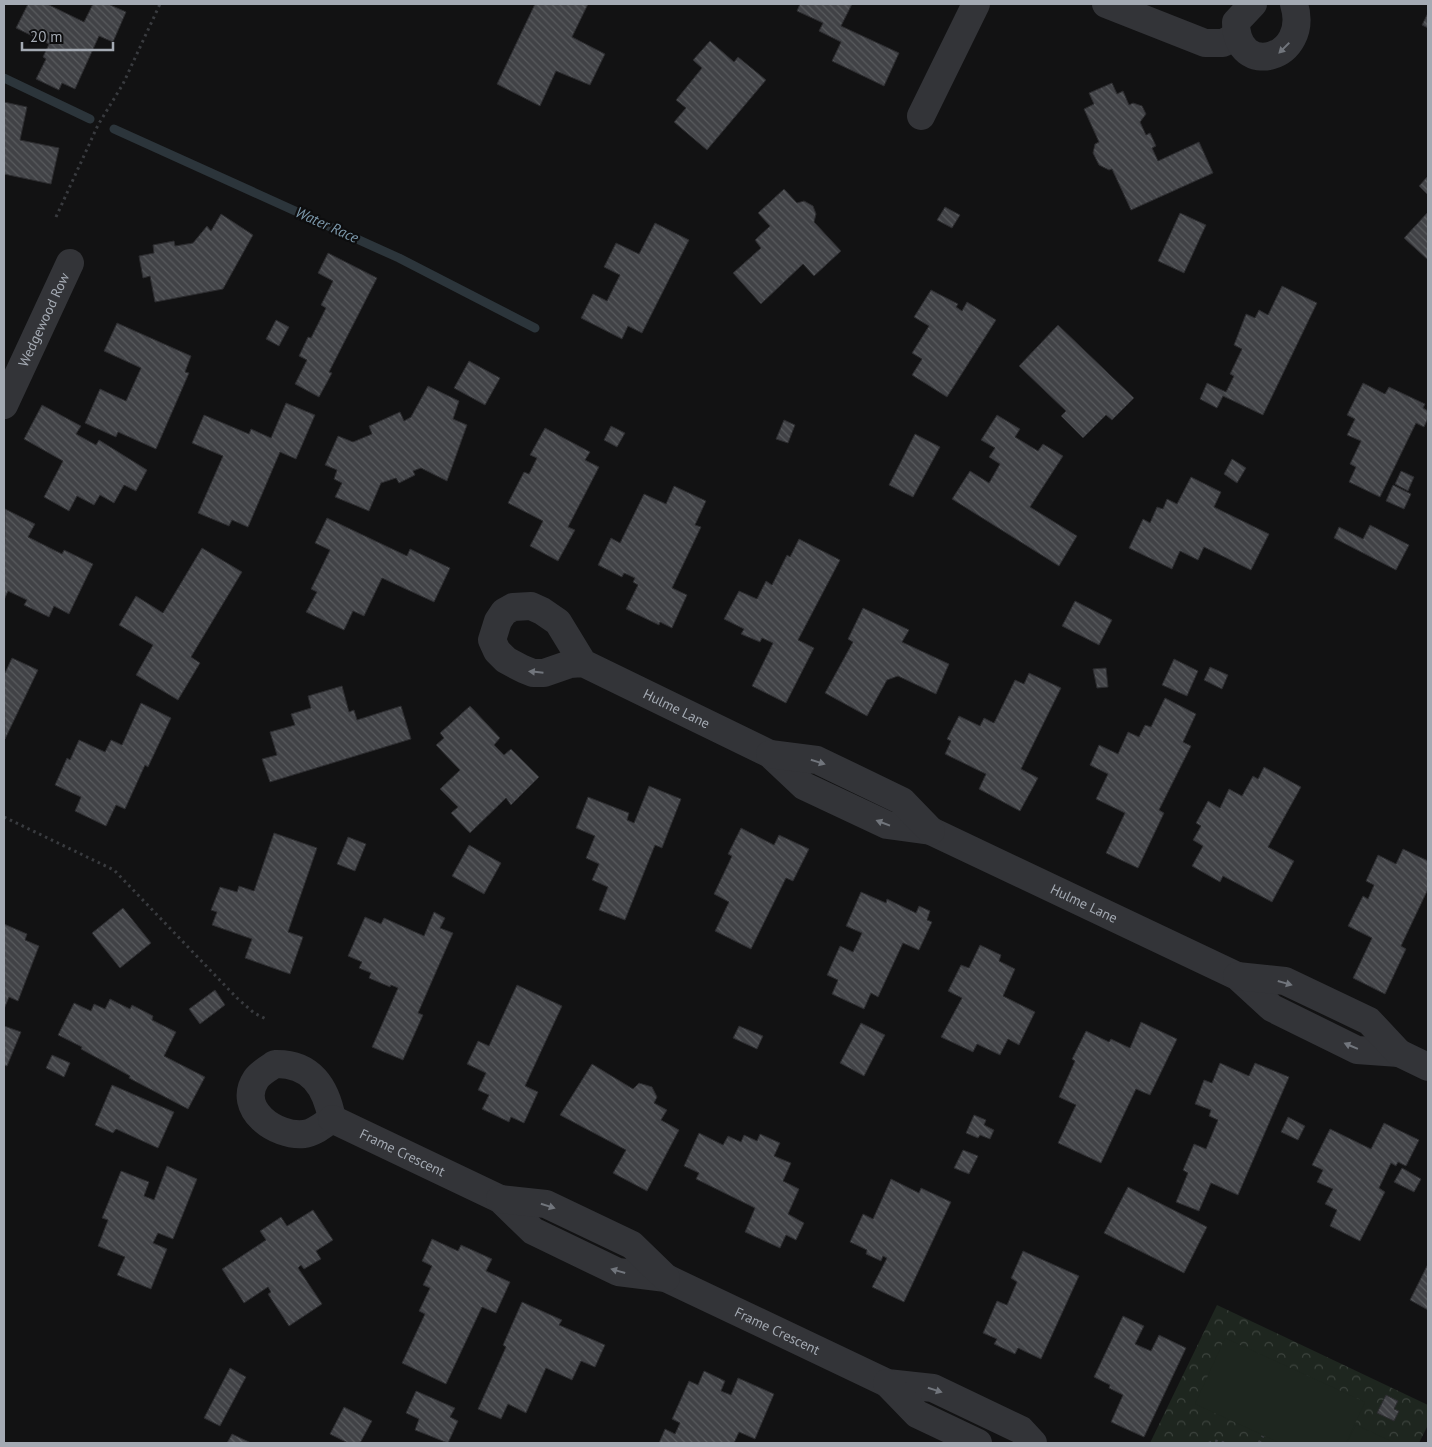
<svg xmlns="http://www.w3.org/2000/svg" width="1432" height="1447" viewBox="0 0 1432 1447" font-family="'PT Sans',sans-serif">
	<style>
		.forest { fill: url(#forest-crowns) }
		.pitch { fill: #1e261f }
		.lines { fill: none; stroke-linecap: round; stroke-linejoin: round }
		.stream { stroke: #2c353b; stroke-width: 9 }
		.building { fill: url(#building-back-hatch); stroke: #2c2c2f }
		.path { stroke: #393b3f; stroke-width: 3; stroke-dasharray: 2.5 4; stroke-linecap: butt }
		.minor { stroke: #333438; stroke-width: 28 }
		.oneway { fill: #71757c }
		.labels { text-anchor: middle; stroke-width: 4.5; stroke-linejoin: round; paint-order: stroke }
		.street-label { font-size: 14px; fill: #a4aab3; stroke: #0d0d0e }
		.water-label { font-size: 15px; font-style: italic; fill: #7d99ac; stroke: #0d0d0e }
	</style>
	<defs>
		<pattern id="forest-crowns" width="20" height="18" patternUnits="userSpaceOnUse" patternTransform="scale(1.25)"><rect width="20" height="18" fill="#1e261f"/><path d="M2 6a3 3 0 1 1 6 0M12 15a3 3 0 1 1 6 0" fill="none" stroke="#3c433d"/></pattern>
		<pattern id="building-back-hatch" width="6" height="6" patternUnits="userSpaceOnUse" patternTransform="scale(1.25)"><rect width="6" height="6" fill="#414246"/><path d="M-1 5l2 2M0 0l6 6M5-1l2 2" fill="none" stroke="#595b5e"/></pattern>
	</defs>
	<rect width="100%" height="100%" fill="#121213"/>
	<!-- forest -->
	<path class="forest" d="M1217,1305L1428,1405V1425L1419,1443H1150Z"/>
	<!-- pitch -->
	<path class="pitch" d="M1225,1338L1365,1402L1346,1443H1280L1195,1404Z
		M1356,1425L1395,1443H1347Z"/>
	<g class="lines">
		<!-- stream -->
		<path class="stream" d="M4,78L90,119
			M114,129L399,258L535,328"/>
	</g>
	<!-- building -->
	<path class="building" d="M28,4H47L84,22L93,4H108L126,12L113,42L99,36L75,89L62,83L59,90L36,79L46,59L43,57L49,44L16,28Z
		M535,4H588L572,37L605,54L590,85L556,71L540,106L497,84Z
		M800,4H852L841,26L899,53L884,86L832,61L841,42L819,31L823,23L797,11Z
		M1428,13V28L1422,25Z
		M710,41L734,62L738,57L766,80L707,150L674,122L686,108L676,100L702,68L693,60Z
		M1112,83L1117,94L1123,91L1129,105L1133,103L1142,106L1146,114L1140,122L1146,135L1150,133L1156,146L1152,148L1158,161L1199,142L1213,173L1131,210L1112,169L1109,170L1099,165L1093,153L1095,144L1099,142L1084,109L1094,104L1089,93Z
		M4,102L27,107L20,140L59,148L51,184L4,174Z
		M1428,176V195L1419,186Z
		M784,189L797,203L804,201L813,206L816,214L814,222L841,251L814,276L803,264L761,304L733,273L761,248L755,240L770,226L758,213Z
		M945,207L960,215L952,228L937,220Z
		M1428,212V260L1404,238Z
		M1180,213L1206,225L1184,273L1158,261Z
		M221,214L253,235L223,289L155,302L150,276L143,278L139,256L154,253L153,245L174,241L175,246L193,243L207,226L211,231Z
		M655,223L689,240L642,333L628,326L622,339L581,318L593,294L607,301L620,275L604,267L616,243L639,254Z
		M328,253L377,278L329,372L332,373L319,397L295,384L307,360L299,356L308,337L311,338L326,308L321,305L333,281L318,273Z
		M1282,286L1317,303L1263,415L1223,396L1217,408L1200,399L1207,383L1226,392L1234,376L1230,374L1242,349L1234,345L1246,314L1255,318L1259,310L1268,315Z
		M931,290L958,304L956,307L962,311L967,302L996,320L947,397L912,375L922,359L912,353L929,326L914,317Z
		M276,320L289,327L279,346L266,339Z
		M117,323L191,356L185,372L189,373L156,449L118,432L116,437L85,423L100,389L126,401L141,368L104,351Z
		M1058,325L1134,398L1112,420L1106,415L1083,438L1061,416L1066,411L1019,366Z
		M469,361L500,378L485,405L454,388Z
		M1363,383L1385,394L1389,387L1425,404L1423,408L1428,411V418L1424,427L1416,423L1380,497L1349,482L1356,467L1350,464L1361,441L1347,435L1355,419L1347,415Z
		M428,386L459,401L453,419L467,425L447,481L421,468L413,471L415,475L399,483L396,478L381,483L369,511L335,497L342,483L334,479L337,470L325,465L338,436L353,442L372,434L369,426L400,412L404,421L411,417Z
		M286,403L315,415L296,459L280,452L248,527L232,520L229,526L198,513L223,456L192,443L204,415L249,434L251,429L271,438Z
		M42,405L81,426L76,434L96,445L99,440L147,470L136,491L124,485L114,503L100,495L94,505L77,496L69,511L44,497L63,461L24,439Z
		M997,415L1020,429L1015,437L1038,451L1043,444L1063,456L1030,507L1077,536L1059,566L952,499L970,471L989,483L1000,464L989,457L995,448L981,440Z
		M784,420L795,425L788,443L776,439Z
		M611,426L625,433L617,447L604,440Z
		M545,428L590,452L585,460L599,467L568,527L575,530L558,561L530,546L543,521L508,503L524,472L529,474L537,458L530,455Z
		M915,434L940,447L913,497L889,485Z
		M1232,459L1246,468L1237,483L1224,474Z
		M1401,471L1414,477L1408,491L1395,484Z
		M1191,477L1221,492L1214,507L1269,534L1251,570L1204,547L1198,560L1180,551L1172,569L1129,548L1143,519L1150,523L1157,507L1163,509L1167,499L1177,504Z
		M1393,485L1411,494L1404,509L1386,501Z
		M674,486L706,501L695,525L701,527L672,588L687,595L672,628L660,622L659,625L626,609L638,585L633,582L635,578L624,573L622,577L598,565L611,538L620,543L644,494L666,504Z
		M5,509L35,524L28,537L62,554L64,550L93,564L69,614L54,606L49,617L24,605L27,600L8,591L4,600Z
		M327,518L407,556L410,549L450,568L434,602L382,578L364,616L353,611L344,630L306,612L317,592L311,589L330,550L315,543Z
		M1370,525L1409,545L1396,570L1334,538L1339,527L1363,539Z
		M799,539L840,560L798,640L814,648L786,703L752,686L773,643L762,638L760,642L741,634L744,629L724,619L739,591L757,599L766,581L772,585L787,555L790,557Z
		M202,548L242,572L191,657L200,663L178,700L136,675L153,645L119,625L136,596L163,613Z
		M1075,601L1112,620L1099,645L1062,626Z
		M863,608L909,630L902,642L949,664L936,694L898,676L887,680L867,716L825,693L853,642L848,639Z
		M12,658L38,670L5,739L4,675Z
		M1174,659L1198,671L1187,696L1162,685Z
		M1210,667L1228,675L1222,689L1204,680Z
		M1106,668L1108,687L1097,688L1093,669Z
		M1029,673L1061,688L1021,769L1038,778L1020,811L979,789L986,774L945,754L951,741L947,739L959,716L980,726L984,718L994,723L1015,680L1024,684Z
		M342,686L349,712L354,710L357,720L401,706L411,739L270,782L262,759L277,755L270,732L295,725L291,714L311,708L308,696Z
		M1165,698L1196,714L1183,742L1191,746L1159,810L1164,813L1138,868L1106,853L1125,813L1096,799L1108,774L1090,765L1099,745L1118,754L1128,732L1139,737L1145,725L1151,727Z
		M141,703L171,718L148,767L145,765L125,809L116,805L106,826L75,811L81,797L55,785L67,758L70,760L79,740L105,752L111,740L122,745Z
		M470,706L500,738L494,745L504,755L511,749L539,777L511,805L506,798L470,833L451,813L458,807L440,789L460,770L436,745L444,738L440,733Z
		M1264,767L1301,787L1268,847L1294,861L1272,902L1223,876L1220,882L1192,866L1203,846L1193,840L1201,826L1196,823L1208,801L1220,808L1229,789L1242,796L1253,776L1258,779Z
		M649,786L681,799L662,848L655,845L625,920L599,910L608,887L592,880L599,864L586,858L595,836L576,828L588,797L629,813L627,820L634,823Z
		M741,828L774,845L779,835L809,849L793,881L786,878L751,949L715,931L729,902L714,894L732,856L728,854Z
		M274,833L317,848L288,932L303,937L290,974L245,958L252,939L212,925L217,912L211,910L220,887L237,892L239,886L254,891Z
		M348,837L366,844L355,871L337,864Z
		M469,845L501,863L484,894L452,876Z
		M1403,849L1428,861V889L1401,946L1406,949L1385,994L1353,978L1372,938L1348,926L1363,896L1368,899L1374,885L1366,881L1378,855L1396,864Z
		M861,892L886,903L887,899L916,913L919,906L930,911L927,920L932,922L919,950L903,943L878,997L871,993L864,1009L832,994L838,980L827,975L840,946L853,952L862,933L846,926Z
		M123,908L151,943L120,968L92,933Z
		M434,912L445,918L440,928L453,933L418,1013L423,1015L403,1060L372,1047L398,988L391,985L390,987L369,978L371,973L359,968L362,962L348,956L365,917L381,924L384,918L424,936Z
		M4,924L27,934L25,940L39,946L18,1001L9,997L4,1009Z
		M980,945L1001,955L999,961L1015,969L1003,996L1035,1012L1019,1045L1008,1039L1000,1055L977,1044L973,1052L941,1037L962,998L948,991L961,965L969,968Z
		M517,985L562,1006L525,1086L538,1092L524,1123L511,1117L509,1122L482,1109L489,1095L478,1090L486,1073L467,1064L478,1041L489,1046Z
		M215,990L225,1005L200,1024L189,1009Z
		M110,999L130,1009L132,1005L153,1016L152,1020L176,1032L164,1056L205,1077L188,1109L129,1078L130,1076L81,1049L82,1047L58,1035L74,1003L91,1011L94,1004L105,1009Z
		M1141,1022L1177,1039L1150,1095L1136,1089L1101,1163L1058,1143L1076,1105L1059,1097L1075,1061L1072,1059L1086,1031L1109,1042L1111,1039L1130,1048Z
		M861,1023L885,1035L864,1076L840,1063Z
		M4,1026L21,1032L7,1066L4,1065Z
		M739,1026L763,1036L757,1049L733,1038Z
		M52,1055L70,1063L64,1077L46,1068Z
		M1220,1063L1249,1076L1255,1063L1289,1077L1238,1195L1211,1183L1199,1211L1176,1202L1188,1173L1183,1170L1194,1144L1206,1149L1218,1120L1209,1116L1211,1110L1195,1104L1204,1080L1212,1083Z
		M592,1064L633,1089L639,1083L652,1087L657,1097L654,1103L667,1110L661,1120L679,1130L647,1191L613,1173L626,1150L560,1115Z
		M112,1085L174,1112L158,1148L116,1129L113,1133L95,1125Z
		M974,1115L986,1120L984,1125L994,1130L990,1139L980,1135L978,1138L966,1133Z
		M1288,1117L1305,1126L1298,1140L1281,1132Z
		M1384,1123L1419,1140L1406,1166L1398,1162L1396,1166L1391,1163L1379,1188L1385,1192L1360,1241L1330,1226L1337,1210L1325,1204L1333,1189L1317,1182L1323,1170L1312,1165L1330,1129L1371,1149Z
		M699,1133L723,1145L728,1136L741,1142L744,1135L757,1141L760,1134L780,1143L774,1156L791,1163L783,1181L799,1189L788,1214L804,1223L796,1240L786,1235L780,1248L745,1232L755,1208L696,1179L699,1173L684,1166Z
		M963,1150L978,1156L969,1174L954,1168Z
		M167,1166L197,1179L173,1239L158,1233L153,1243L167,1249L151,1289L117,1275L125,1257L98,1246L108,1220L102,1218L121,1171L149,1182L144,1196L154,1200Z
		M1402,1168L1421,1179L1414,1192L1394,1182Z
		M891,1179L919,1193L921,1188L951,1202L904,1302L872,1287L887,1258L883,1256L881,1261L866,1254L867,1250L850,1242L863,1214L873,1219Z
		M1128,1187L1207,1227L1184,1273L1104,1233Z
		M313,1210L333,1240L316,1251L321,1259L304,1269L301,1265L298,1268L322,1304L289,1326L268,1294L271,1292L268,1287L244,1303L222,1269L266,1240L260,1231L281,1217L287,1226Z
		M432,1239L458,1251L461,1245L492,1259L486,1271L510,1282L496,1313L482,1307L446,1384L402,1363L425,1314L419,1311L430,1288L423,1285L432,1266L422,1261Z
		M1023,1251L1079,1276L1041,1359L1018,1348L1015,1354L994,1344L997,1339L983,1333L997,1301L1007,1305L1017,1282L1011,1278Z
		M1428,1264V1310L1410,1300Z
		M522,1302L562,1320L559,1325L605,1345L595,1367L581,1361L572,1380L546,1368L526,1413L508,1404L501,1419L478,1409L506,1347L503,1345Z
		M1123,1316L1144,1326L1135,1344L1151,1351L1159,1335L1186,1348L1144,1437L1111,1422L1123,1395L1109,1388L1110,1385L1094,1377Z
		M230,1368L246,1377L220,1426L204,1418Z
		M704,1371L725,1381L721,1391L731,1395L738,1378L774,1394L755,1439L739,1432L734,1443H659L665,1429L675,1434L680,1423L672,1419L689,1381L698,1385Z
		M416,1391L455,1408L450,1417L458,1421L448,1443L415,1430L419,1419L406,1413Z
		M1386,1395L1398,1401L1394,1409L1399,1411L1394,1421L1377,1413Z
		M344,1407L372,1421L360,1443H348L330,1434Z
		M232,1434L251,1443H227Z"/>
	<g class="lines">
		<!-- path -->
		<path class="path" d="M56,217L98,125L123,84L160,4
			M4,817L114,870L237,998L254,1013L266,1019
			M1209,1443L1215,1441L1226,1443
			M1259,1443L1263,1436"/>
		<!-- minor -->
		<g class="minor">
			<path d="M1106,4L1205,43H1223L1236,36"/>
			<path d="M1253,4L1236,22C1236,80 1311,59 1294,4"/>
			<path d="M921,116L976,4"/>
			<path id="s1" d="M4,405L70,263"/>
			<path id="s2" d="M583,663L570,664L544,673H533L523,669L506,660L497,651L492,640L498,621L504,612L513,607L531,606L542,611L558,622L583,663L770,754L804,786L887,825L931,831L1237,976L1272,1008L1357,1050L1399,1053"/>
			<path d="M770,754L817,760L902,801L931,831"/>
			<path d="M1237,976L1285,981L1369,1021L1399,1053L1428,1067"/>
			<path d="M275,1064C311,1063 326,1087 332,1119C323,1125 314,1133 304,1134C276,1137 236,1109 256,1079C260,1073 269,1068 275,1064Z"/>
			<path id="s3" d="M332,1119L500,1199L533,1231L618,1272L666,1278L887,1383L933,1388L1021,1430L1033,1443"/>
			<path d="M500,1199L546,1204L632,1245L666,1278"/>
			<path d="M887,1383L917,1414L978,1443"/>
		</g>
	</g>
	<!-- one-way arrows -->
	<defs><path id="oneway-solid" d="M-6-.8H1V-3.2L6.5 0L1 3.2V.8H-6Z" transform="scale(1.25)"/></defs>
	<g class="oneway">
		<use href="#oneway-solid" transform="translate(1284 48) rotate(135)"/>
		<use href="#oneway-solid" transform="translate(536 672) rotate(-174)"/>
		<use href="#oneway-solid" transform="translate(818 762) rotate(17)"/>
		<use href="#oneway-solid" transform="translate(883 823) rotate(-159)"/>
		<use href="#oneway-solid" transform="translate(1285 983) rotate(16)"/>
		<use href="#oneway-solid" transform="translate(1351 1046) rotate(-157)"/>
		<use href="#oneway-solid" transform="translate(548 1206) rotate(18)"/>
		<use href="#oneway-solid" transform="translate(618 1271) rotate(-164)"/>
		<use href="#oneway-solid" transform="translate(935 1390) rotate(18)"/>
	</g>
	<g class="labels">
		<!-- street labels -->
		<g class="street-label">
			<text dy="5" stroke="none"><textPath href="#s1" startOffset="94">Wedgewood Row</textPath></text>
			<text dy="5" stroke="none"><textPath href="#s2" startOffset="349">Hulme Lane</textPath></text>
			<text dy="5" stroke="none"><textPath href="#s2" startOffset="805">Hulme Lane</textPath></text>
			<text dy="5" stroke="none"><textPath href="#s3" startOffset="78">Frame Crescent</textPath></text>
			<text dy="5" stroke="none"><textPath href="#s3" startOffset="498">Frame Crescent</textPath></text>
		</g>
		<!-- water labels -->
		<g class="water-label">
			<text transform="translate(327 225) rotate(24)" y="5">Water Race</text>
		</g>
	</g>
	<!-- border -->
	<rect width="1432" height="1447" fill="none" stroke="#a4aab3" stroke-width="10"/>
	<!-- scale -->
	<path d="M22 42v8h91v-8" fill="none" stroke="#a4aab3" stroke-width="2.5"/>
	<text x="30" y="42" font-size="15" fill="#a4aab3" stroke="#0d0d0e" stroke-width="4" paint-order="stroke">20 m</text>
</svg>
